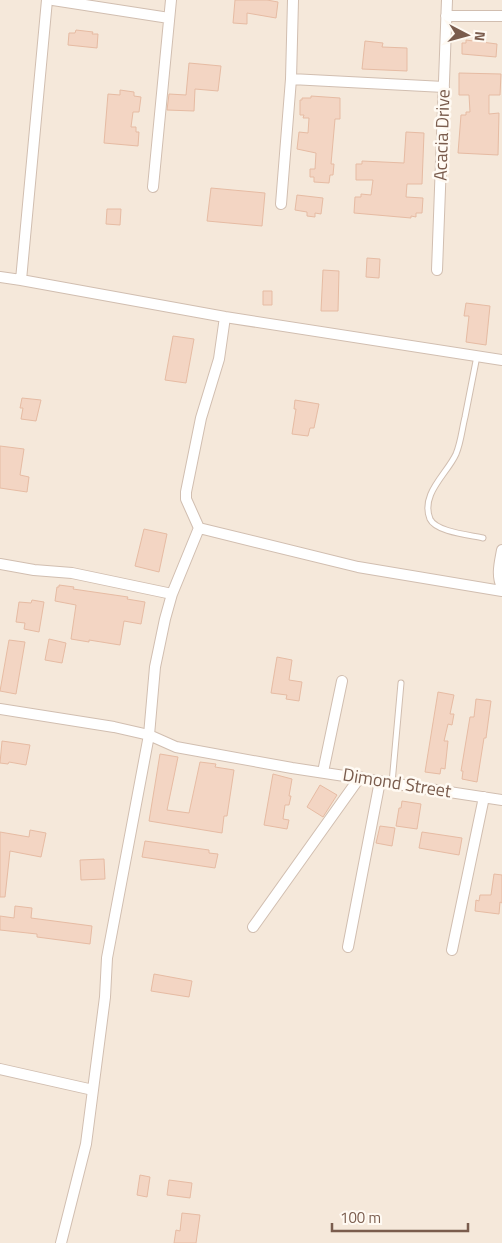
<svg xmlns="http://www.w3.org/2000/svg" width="502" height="1243" viewBox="0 0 502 1243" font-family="'Titillium Web',sans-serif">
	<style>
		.residential { fill: #f5e8da }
		.building { fill: #f3d5c3; stroke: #e6bba3 }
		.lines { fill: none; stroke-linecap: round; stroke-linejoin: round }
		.service-casing { stroke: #d1beb0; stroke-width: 7 }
		.minor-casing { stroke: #d1beb0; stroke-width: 12 }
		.service { stroke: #fff; stroke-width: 5 }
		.minor { stroke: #fff; stroke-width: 10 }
		.labels { text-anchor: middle; stroke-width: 5; stroke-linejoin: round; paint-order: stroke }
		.street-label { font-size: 18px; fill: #7a5c4d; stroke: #fffaf3 }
	</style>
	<rect width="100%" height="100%" fill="#fdf6ec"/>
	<!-- residential -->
	<path class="residential" d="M0,0H502V1243H0Z"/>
	<!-- building -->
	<path class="building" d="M235,0H267L278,2L276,18L247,13V24L233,23Z
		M76,30L93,32L92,34H98L97,48L68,45L69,33H75Z
		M466,40L497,44L496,57L462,54V43H466Z
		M365,41L383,43L382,47L407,48V71L362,69Z
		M189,63L221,66L218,91L195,89L194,111L167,110L169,94L186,95Z
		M459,73L501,74L500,95H489V114L499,113L498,155L458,153L461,115H466V112H470L469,95H459Z
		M120,90L134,92V96L141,97L139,112H133L131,127H136V132H139L138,146L104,143L108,94L120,95Z
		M311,96L340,98V119H335L331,164H334L333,175H330L329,183L314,182V177H310V169H315L316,153L297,149L299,132L308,133L309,118H303L304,115H300V100H302V98H311Z
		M406,132L424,133L422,184H407L406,197L423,198L422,213H416V217L411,216V218L354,213L355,197H361V194L371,195L373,180H356V164H362V161L404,163Z
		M211,188L265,193L262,226L207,221Z
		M297,195L323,198L321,214L315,213V217L307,216V212L295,210Z
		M107,209H121L120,225L106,224Z
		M367,258L380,259L379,278L366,277Z
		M323,270L339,271L338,311H321Z
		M263,291H272V305H263Z
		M466,303L490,306L486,345L466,342L469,316H464Z
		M173,336L194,339L186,383L165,380Z
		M22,398L41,400L36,421L21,419L23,408H20Z
		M295,400L319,404L314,428H310L308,436L292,434L296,409H294Z
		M0,446L24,449L20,475L29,477L27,492L0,488Z
		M144,529L167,534L159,572L135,566Z
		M59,585L74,587L73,589L128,597L127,599L145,602L141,624L124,621L120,645L89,640V642L71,639L76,605L55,601L57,587H59Z
		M32,600L44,602L39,632L24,629L25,623L16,622L19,602L31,603Z
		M49,639L66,643L62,663L45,660Z
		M9,640L25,642L16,694L0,691Z
		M277,657L292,660L289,680L302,682L299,701L286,699L287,695L271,693Z
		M438,692L454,695L450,714H454L452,725L448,724L444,741H448L445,769L441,768L440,774L425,772Z
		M476,699L491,701L486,738H484L477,782L462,779L463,771H461L470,717H474Z
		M2,741L30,745L26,765L9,762L8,764L0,763Z
		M160,754L178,757L167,810L189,813L200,762L216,764L215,767L234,770L227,816H224L222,833L149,821Z
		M273,774L292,779L289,796H291L289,805H285L283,819L289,820L287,829L264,825Z
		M320,785L337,795L323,817L307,807Z
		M402,801L421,804L417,829L396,826L399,808H401Z
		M380,826L395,828L392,846L376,843Z
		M30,830L46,833L41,857L10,851L5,897H0V832L29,837Z
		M422,832L462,838L459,855L419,848Z
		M145,841L209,850V853L218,854L215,868L142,857Z
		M104,859L105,879L81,880L80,860Z
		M494,874L502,875V903L500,902L499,914L475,911L476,900L479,901L480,895H491Z
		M15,906L32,908L31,918L92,926L90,944L37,937V934L0,930V916L14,918Z
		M154,974L192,981L189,997L151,991Z
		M140,1175L150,1177L147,1197L137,1195Z
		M169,1180L192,1183L190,1198L167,1195Z
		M182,1213L200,1215L196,1243H174L176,1230L180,1231Z"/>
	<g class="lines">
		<!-- service casing -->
		<g class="service-casing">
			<path id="service" d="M477,356C473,376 469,396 465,417C462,429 461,442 456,454C447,474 420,494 430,519C436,532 470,535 483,538
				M392,783L401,683"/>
		</g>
		<!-- minor casing -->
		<g class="minor-casing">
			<path id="minor" d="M53,0L169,18
				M446,16H502
				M291,79L444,87
				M153,187L171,0
				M281,204L291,79L293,0
				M437,270L447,0
				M0,277L21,280L225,317L502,360
				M21,280L47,0
				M199,528L186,499V492L201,418L219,359L225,317
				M502,550C500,562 496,575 502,587
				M0,564L34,570L72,573L172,594
				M0,709L114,727L149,735L176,747L292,768L502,800
				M323,772L342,681
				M253,927L360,777
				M348,947L380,781
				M452,950L484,797
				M0,1069L93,1090
				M61,1243L86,1144L105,997L107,958L149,735L155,667L165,619L172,594L199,528L358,567L502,591"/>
		</g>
		<!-- service -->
		<use href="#service" class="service"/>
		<!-- minor -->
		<use href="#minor" class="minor"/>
	</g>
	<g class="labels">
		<!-- street labels -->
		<g class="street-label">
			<text transform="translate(442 135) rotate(-88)" y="6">Acacia Drive</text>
			<text transform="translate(397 783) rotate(9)" y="6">Dimond Street</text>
		</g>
	</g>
	<!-- north arrow -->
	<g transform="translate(467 35) rotate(96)" stroke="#fffaf3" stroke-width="4" paint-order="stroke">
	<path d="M0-4L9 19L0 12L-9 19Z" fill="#7a5c4d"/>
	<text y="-8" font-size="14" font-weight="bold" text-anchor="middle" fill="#7a5c4d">N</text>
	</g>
	<!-- scale -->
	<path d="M332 1223v8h136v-8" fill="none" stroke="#7a5c4d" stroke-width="2.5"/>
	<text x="340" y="1223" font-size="15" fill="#7a5c4d" stroke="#fffaf3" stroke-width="4" paint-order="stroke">100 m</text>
</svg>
